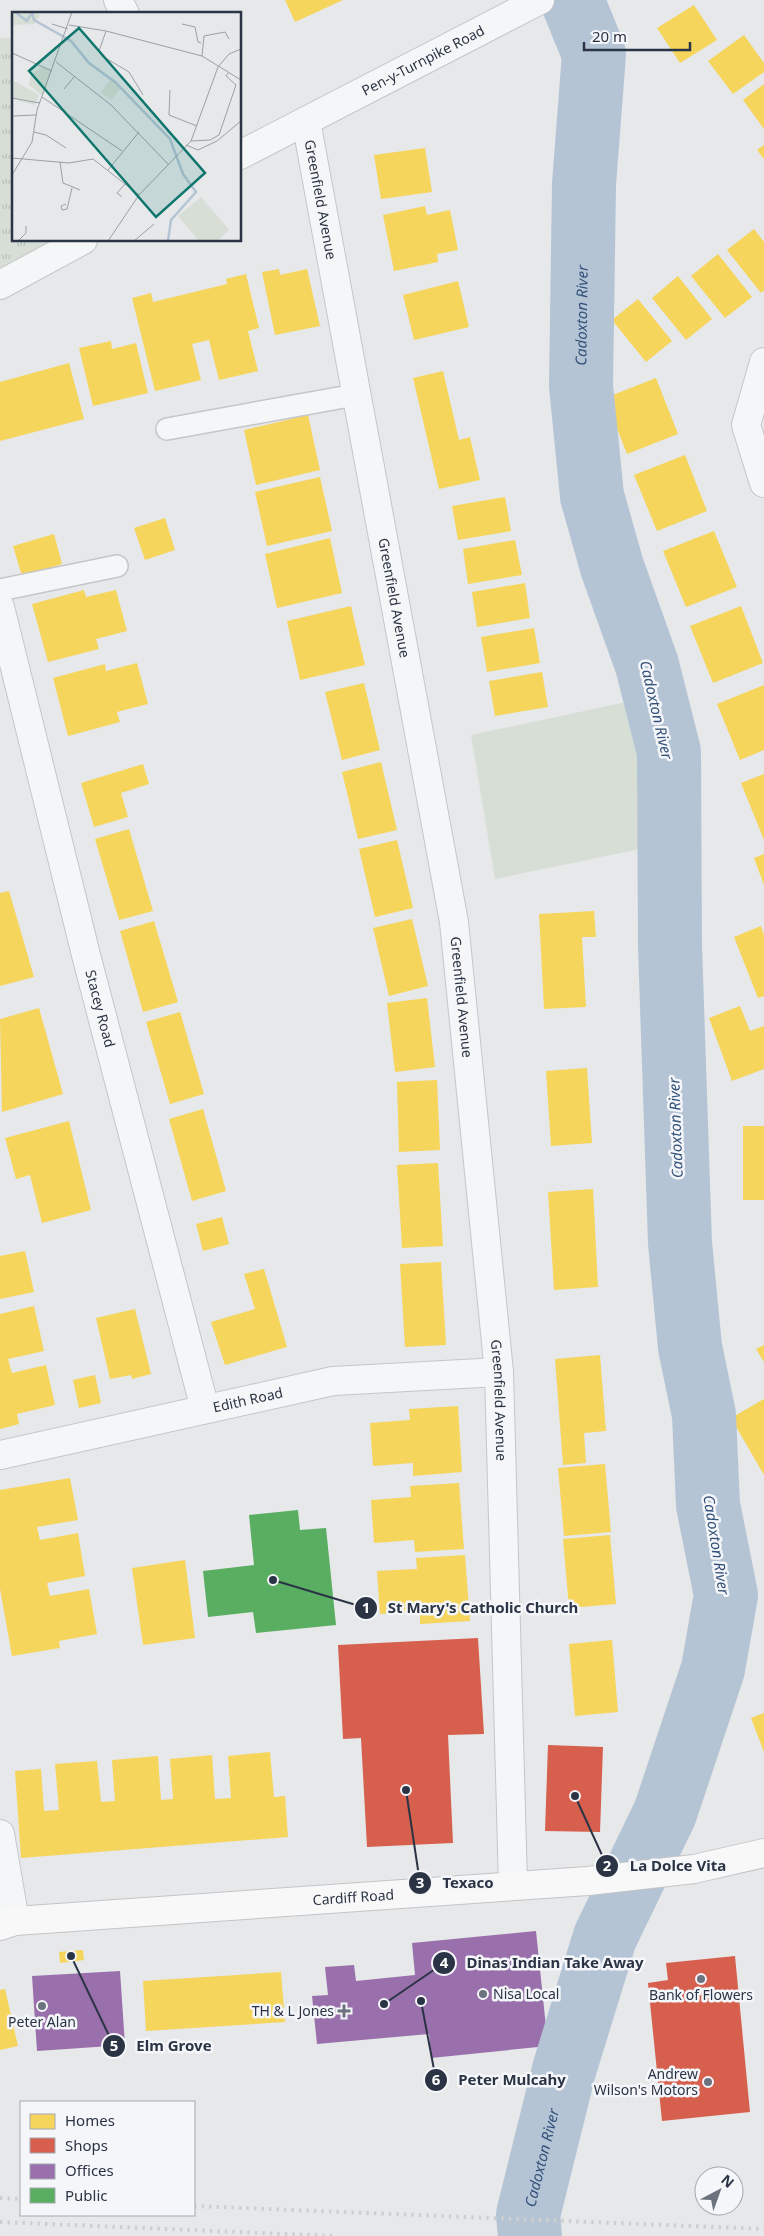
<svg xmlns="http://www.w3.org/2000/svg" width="764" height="2236" viewBox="0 0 764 2236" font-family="'Noto Sans',sans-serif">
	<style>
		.grass { fill: url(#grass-tufts) }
		.park { fill: #d6ded6 }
		.homes { fill: #f6d55c }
		.shops { fill: #d6604d }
		.offices { fill: #9970ab }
		.public { fill: #5aae61 }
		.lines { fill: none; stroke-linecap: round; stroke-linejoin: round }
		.river { stroke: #b4c4d5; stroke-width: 64 }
		.service-casing { stroke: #c4c6c8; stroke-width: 24 }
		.minor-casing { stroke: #c4c6c8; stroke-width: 30 }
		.tertiary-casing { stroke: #c4c6c8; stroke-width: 30 }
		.primary-casing { stroke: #c2c5c8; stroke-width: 30 }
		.service { stroke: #f5f6f7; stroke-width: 21 }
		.minor { stroke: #f5f6f7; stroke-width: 28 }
		.tertiary { stroke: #f5f6f7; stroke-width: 28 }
		.primary { stroke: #f8f8f8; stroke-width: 28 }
		.rail { stroke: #cecfd2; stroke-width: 4; stroke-dasharray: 2.5 5; stroke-linecap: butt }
		.poi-dot { fill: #6c737f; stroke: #f4f6f9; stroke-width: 2 }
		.labels { text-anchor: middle; stroke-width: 5; stroke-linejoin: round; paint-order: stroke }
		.street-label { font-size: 14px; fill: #2b3445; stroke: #f4f6f9 }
		.poi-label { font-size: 14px; fill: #2b3445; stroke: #f4f6f9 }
		.water-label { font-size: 15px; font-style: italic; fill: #34527a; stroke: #f4f6f9 }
		.inset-river { fill: none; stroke: #b4c4d5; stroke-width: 2.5 }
		.inset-road { fill: none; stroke: #9ba0a8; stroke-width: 1 }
		.view { fill: #0f766e; fill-opacity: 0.15; stroke: #0f766e; stroke-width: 2.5 }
		.inset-edge { fill: none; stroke: #2b3445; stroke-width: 2.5 }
		.leader { fill: none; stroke: #2b3445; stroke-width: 2 }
		.callout-dot { fill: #2b3445; stroke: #f4f6f9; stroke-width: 2 }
		.mark-label { font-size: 15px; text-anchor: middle; font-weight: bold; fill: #fff }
		.callout-label { font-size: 15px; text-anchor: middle; font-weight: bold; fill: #2b3445; stroke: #f4f6f9; stroke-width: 5; stroke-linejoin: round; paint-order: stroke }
	</style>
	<defs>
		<pattern id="grass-tufts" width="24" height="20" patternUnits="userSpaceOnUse" patternTransform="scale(1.25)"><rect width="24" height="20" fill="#d6ded6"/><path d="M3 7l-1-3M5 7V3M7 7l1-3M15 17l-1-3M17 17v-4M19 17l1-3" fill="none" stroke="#b8bfb9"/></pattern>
	</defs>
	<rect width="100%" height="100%" fill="#e6e8ea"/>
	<!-- grass -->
	<path class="grass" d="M0,38H14V240H83L0,285Z"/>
	<!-- park -->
	<path class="park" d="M655,696L659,845L495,879L471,735Z"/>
	<!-- homes -->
	<path class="homes" d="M285,0H343L295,22Z
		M694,5L717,40L680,63L657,28Z
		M744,35L764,63V72L733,94L708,61Z
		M764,84V129L743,100Z
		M764,145V159L757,150Z
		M425,148L432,192L381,199L374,155Z
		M425,206L427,215L450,210L458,250L437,254L438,262L394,271L383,215Z
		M754,229L764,242V290L761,293L727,250Z
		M718,254L752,297L725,318L691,276Z
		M279,269L280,275L307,269L320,326L275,335L262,272Z
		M246,274L259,328L248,331L258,371L219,380L209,340L192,344L201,380L155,391L132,298L151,293L153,302L227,284L226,279Z
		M678,276L712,319L686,340L652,298Z
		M458,281L469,327L414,340L403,295Z
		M638,299L672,341L646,362L612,320Z
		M111,341L112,349L136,343L148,393L93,406L79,348Z
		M69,363L84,419L0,441V382Z
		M443,371L459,440L470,437L480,480L439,489L413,378Z
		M656,378L678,434L627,454L605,398Z
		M308,415L320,470L256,485L244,430Z
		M685,455L707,511L657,531L634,475Z
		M320,477L332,531L267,546L255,492Z
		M505,497L511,531L458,540L452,506Z
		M165,518L175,550L145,560L134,528Z
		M714,531L737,587L686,607L663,551Z
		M54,534L62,564L22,576L13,546Z
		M330,538L342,593L277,608L265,554Z
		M515,540L522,575L468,584L463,549Z
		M525,583L530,618L477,627L472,592Z
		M84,590L86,597L116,590L127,631L96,639L99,649L48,662L32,604Z
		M351,606L365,665L300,680L287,621Z
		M741,606L763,663L713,683L690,626Z
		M534,628L540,663L487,672L481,637Z
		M137,663L148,704L117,712L120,722L68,736L53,678L105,664L106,671Z
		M542,672L548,707L495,716L489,681Z
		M364,683L380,750L342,760L325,692Z
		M764,685V750L740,760L717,704Z
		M381,762L397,830L358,839L342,772Z
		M143,764L149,784L121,793L128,817L94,827L81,783Z
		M764,774V840L741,783Z
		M129,829L153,911L119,920L95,839Z
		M397,840L413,908L375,917L359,849Z
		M764,854V885L754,858Z
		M9,891L34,977L0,986V893Z
		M594,911L596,937H582L586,1007L544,1009L539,914Z
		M412,919L428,986L389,996L373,928Z
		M154,921L178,1002L143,1012L120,931Z
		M761,926L764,935V996L758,998L734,937Z
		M427,998L435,1067L395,1072L387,1003Z
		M740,1006L750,1031L764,1026V1069L732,1081L709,1018Z
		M39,1008L63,1094L2,1112L0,1019Z
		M180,1012L204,1094L170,1104L146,1022Z
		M587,1068L592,1143L551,1146L546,1071Z
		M437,1080L440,1150L399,1152L397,1082Z
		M203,1109L226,1191L192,1201L169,1119Z
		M69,1121L91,1210L42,1223L30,1175L16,1179L5,1138Z
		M743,1126H764V1200H743Z
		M438,1163L443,1246L402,1248L397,1165Z
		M593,1189L598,1287L554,1290L548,1192Z
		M222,1217L229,1244L203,1251L196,1224Z
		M25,1251L34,1292L0,1299V1256Z
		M441,1262L446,1345L405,1347L400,1264Z
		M264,1269L287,1347L225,1365L211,1322L255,1309L244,1274Z
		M34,1306L44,1351L8,1359L12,1373L46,1365L55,1405L17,1414L19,1424L0,1429V1314Z
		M135,1309L151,1374L132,1379L131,1375L110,1379L96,1318Z
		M764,1345V1362L756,1349Z
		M600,1355L606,1431L584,1433L586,1463L563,1465L555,1359Z
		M95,1375L101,1403L79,1408L73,1380Z
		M764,1399V1475L731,1418Z
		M458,1406L462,1472L413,1476V1463L373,1466L370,1423L410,1420L409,1409Z
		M605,1464L611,1532L564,1536L558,1468Z
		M70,1478L78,1520L37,1527L40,1540L78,1533L85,1576L47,1583L50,1596L89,1589L97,1634L59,1641L60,1648L12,1656L0,1589V1490Z
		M459,1483L464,1549L415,1552L414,1540L374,1543L371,1500L411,1497L410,1486Z
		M610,1535L616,1604L569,1608L563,1539Z
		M465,1555L470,1621L420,1624V1612L380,1614L377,1571L417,1569L416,1558Z
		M185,1560L195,1638L143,1645L132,1568Z
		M612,1640L618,1712L575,1716L569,1644Z
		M764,1713V1752L751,1718Z
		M270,1752L274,1797L285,1796L288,1837L21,1858L15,1771L41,1769L44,1811L59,1810L55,1764L97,1761L101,1802L115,1801L112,1760L158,1756L161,1800L173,1799L170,1759L212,1755L215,1799L231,1798L228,1756Z
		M83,1950L84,1960L60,1963L59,1952Z
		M281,1972L285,2022L146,2031L143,1981Z
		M5,1989L18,2046L0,2050V1990Z"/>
	<!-- shops -->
	<path class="shops" d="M478,1638L484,1734L448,1735L453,1843L367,1847L361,1738L343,1739L338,1645Z
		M548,1745L603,1747L600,1832L545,1831Z
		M735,1956L750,2112L662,2121L648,1983L668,1980L666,1963Z"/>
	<!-- offices -->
	<path class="offices" d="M536,1931L548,2046L431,2058L429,2034L317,2044L312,1996L328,1995L325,1967L354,1965L356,1981L415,1975L412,1943Z
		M120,1971L125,2045L37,2051L32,1976Z"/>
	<!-- public -->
	<path class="public" d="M298,1510L300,1530L326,1528L336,1625L256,1633L253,1612L208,1617L203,1571L254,1565L249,1515Z"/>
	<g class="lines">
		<!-- river -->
		<path class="river" id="s1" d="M530,2236L528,2215L564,2070L605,1937L665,1813L713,1669L726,1595L708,1505L704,1415L690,1347L680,1243L670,946L669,752L647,665L612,567L592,496L581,386L584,184L594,54L572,0"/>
		<!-- service casing -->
		<g class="service-casing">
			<path id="service" d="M167,429L355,395
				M0,590L117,566"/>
		</g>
		<!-- minor casing -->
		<g class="minor-casing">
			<g id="minor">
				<path d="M118,0L125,14"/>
				<path id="s2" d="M306,121L454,922L499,1372L513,1885"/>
				<path d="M764,362L746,425L764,483"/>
				<path id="s3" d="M0,607L86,955L205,1409"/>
				<path id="s4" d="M0,1455L333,1381L499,1372"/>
				<path d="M0,1834L15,1921"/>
			</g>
		</g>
		<!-- tertiary casing -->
		<g class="tertiary-casing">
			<g id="tertiary">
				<path id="s5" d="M240,155L540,0"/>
				<path d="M0,285L83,240"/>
			</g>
		</g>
		<!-- primary casing -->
		<g class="primary-casing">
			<g id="primary">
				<path id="s6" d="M0,1926L15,1921L588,1881L694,1869L764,1853"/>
			</g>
		</g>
		<!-- service -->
		<use href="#service" class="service"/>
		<!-- minor -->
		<use href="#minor" class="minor"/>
		<!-- tertiary -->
		<use href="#tertiary" class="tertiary"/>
		<!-- primary -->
		<use href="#primary" class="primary"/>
		<!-- rail -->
		<path class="rail" d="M0,2198L21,2199
			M194,2206L764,2229
			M0,2222L333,2236"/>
	</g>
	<!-- markers -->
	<g class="poi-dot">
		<circle cx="701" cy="1979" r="5"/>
		<circle cx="483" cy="1994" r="5"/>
		<circle cx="42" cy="2006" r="5"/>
		<path d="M341.5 2003.5h5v5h5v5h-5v5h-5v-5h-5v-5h5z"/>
		<circle cx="708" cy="2082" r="5"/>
	</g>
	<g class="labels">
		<!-- street labels -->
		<g class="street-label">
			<text dy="5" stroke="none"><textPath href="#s5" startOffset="206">Pen-y-Turnpike Road</textPath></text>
			<text dy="5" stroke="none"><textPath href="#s2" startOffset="80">Greenfield Avenue</textPath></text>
			<text dy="5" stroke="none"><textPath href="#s2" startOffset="485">Greenfield Avenue</textPath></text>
			<text dy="5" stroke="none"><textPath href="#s2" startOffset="890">Greenfield Avenue</textPath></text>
			<text dy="5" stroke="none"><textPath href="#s3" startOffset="414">Stacey Road</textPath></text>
			<text dy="5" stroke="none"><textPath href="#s4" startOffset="254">Edith Road</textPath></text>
			<text dy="5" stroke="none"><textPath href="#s2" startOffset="1295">Greenfield Avenue</textPath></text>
			<text dy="5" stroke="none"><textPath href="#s6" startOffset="355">Cardiff Road</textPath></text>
		</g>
		<!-- poi labels -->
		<g class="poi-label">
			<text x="493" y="1999" text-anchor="start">Nisa Local</text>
			<text x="701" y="2000">Bank of Flowers</text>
			<text x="334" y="2016" text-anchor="end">TH &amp; L Jones</text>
			<text x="42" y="2027">Peter Alan</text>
			<text x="698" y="2079" text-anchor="end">Andrew<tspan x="698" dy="16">Wilson's Motors</tspan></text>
		</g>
		<!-- water labels -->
		<g class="water-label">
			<text dy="5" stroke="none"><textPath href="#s1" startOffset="1970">Cadoxton River</textPath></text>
			<text transform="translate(656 710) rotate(77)" y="5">Cadoxton River</text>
			<text transform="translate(676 1128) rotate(-92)" y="5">Cadoxton River</text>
			<text transform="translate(716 1545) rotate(81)" y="5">Cadoxton River</text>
			<text dy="5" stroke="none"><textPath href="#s1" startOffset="80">Cadoxton River</textPath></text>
		</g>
	</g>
	<!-- overview -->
	<g transform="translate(12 12)">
		<rect width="229" height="229" fill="#e6e8ea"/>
		<path d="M31,55L40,59L31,84L17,73L19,62Z" fill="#d6ded6"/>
		<path d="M0,0H26L28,4L22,12L0,13ZM0,68L27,83L23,93L0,87Z" fill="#d6ded6"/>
		<path d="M99,67L108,77L99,88L89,80ZM189,185L217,218L205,229H187L166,204Z" fill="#d6ded6"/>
		<path class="inset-river" d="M3,0L15,9L19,2M20,0L22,8L59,29L77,51L103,70L158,127L171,162L184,180L159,208L156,229"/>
		<path class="inset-road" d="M40,12L56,17M170,12L183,15L186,30L189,31M57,13L94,19L190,44L229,68M94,19L87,39L90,44L117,60L131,83M0,41L40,59M190,44L192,24L213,20L217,27M44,50L99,93L157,153M52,77L62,65M158,78L157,103L185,114M30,85L110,139M0,86L28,91M0,104L24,103M22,120L34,123L54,136M179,129L198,128L207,123L224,73L214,64L216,61M174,133L186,138L205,129L229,109M0,146L57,151L81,147L127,183M48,150L51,171L68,178M96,158L127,120M0,163L20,130L25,98L60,0M110,185L105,181L113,172M54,192L49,194L50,198L55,197L60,176M6,229L14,221V214M96,229L127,183L179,129L206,55L217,42L229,37M122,229L142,212"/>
		<path class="view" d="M67,16L193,161L144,205L17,59Z"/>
		<rect width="229" height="229" class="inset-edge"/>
	</g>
	<!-- callouts -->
	<path class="leader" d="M273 1580L366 1608M575 1796L607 1866M406 1790L420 1883M384 2004L444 1963M71 1956L114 2046M421 2001L436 2080"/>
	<g class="callout-dot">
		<circle cx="273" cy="1580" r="5"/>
		<circle cx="575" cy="1796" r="5"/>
		<circle cx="406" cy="1790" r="5"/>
		<circle cx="384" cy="2004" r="5"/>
		<circle cx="71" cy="1956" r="5"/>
		<circle cx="421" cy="2001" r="5"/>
		<circle cx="366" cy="1608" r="12"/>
		<circle cx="607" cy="1866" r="12"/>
		<circle cx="420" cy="1883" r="12"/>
		<circle cx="444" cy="1963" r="12"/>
		<circle cx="114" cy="2046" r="12"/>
		<circle cx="436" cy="2080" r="12"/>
	</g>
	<g class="mark-label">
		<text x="366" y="1613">1</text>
		<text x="607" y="1871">2</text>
		<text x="420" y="1888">3</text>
		<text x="444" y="1968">4</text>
		<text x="114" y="2051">5</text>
		<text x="436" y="2085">6</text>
	</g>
	<g class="callout-label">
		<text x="483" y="1613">St Mary's Catholic Church</text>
		<text x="678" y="1871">La Dolce Vita</text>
		<text x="468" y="1888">Texaco</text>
		<text x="555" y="1968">Dinas Indian Take Away</text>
		<text x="174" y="2051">Elm Grove</text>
		<text x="512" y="2085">Peter Mulcahy</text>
	</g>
	<!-- legend -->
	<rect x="20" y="2101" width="175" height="115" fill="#f4f6f9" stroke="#a4a8b1"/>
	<rect x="30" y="2114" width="25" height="15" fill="#f6d55c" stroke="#a4a8b1"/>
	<text x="65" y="2126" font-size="15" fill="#2b3445">Homes</text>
	<rect x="30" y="2138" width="25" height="15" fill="#d6604d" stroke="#a4a8b1"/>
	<text x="65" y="2151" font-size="15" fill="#2b3445">Shops</text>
	<rect x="30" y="2164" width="25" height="15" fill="#9970ab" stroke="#a4a8b1"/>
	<text x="65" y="2176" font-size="15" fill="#2b3445">Offices</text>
	<rect x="30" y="2188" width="25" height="15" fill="#5aae61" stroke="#a4a8b1"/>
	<text x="65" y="2201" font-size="15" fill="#2b3445">Public</text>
	<!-- north arrow -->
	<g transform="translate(719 2191) rotate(41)"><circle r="24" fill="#f4f6f9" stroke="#a4a8b1"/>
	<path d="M0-4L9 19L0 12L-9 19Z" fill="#6c737f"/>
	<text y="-8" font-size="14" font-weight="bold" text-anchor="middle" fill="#2b3445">N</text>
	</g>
	<!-- scale -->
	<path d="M584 42v8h106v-8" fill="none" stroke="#2b3445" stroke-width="2.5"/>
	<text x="592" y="42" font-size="15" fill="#2b3445" stroke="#f4f6f9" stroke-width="4" paint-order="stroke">20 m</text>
</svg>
